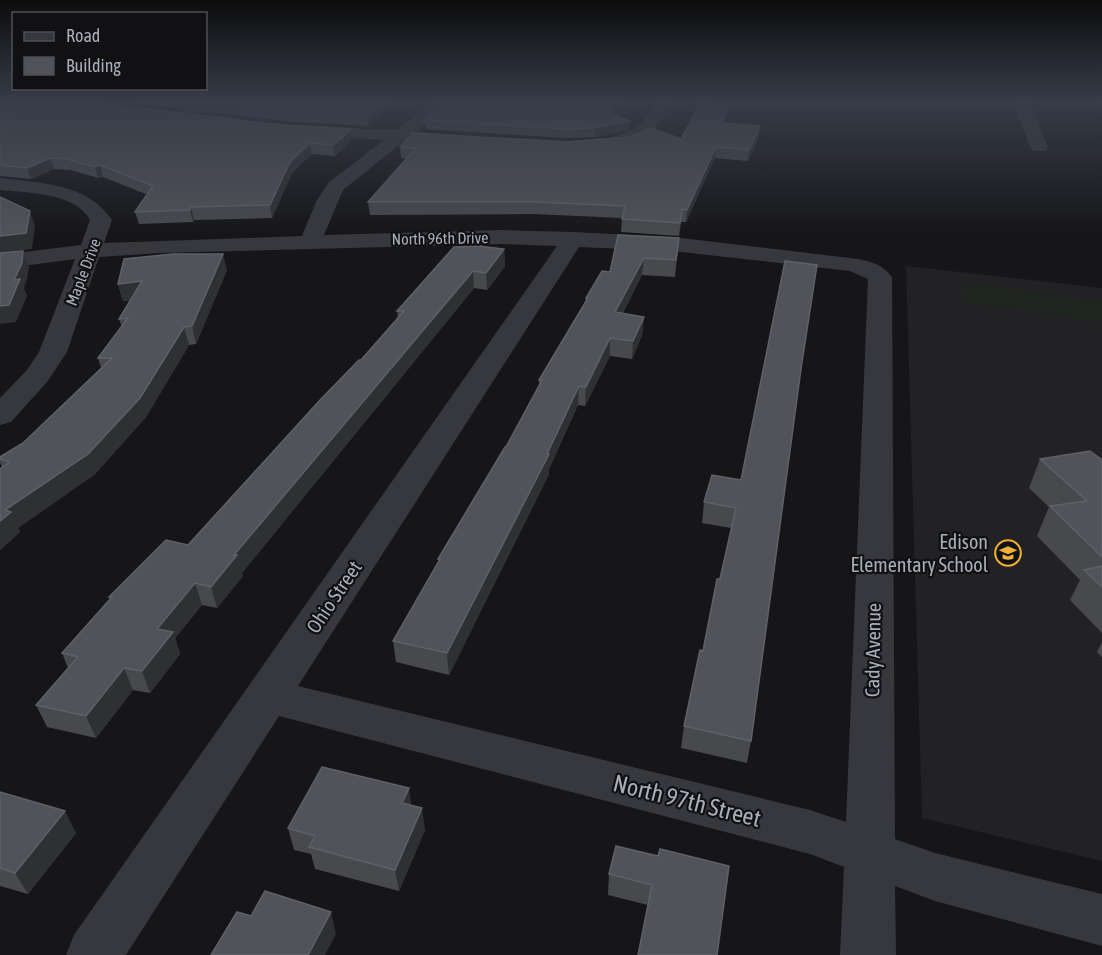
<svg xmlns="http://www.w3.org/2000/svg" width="1102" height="955" viewBox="0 0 1102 955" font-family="'Asap Condensed',sans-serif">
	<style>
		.built { fill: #222225 }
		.green { fill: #1e261f }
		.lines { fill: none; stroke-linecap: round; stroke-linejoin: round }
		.minor { fill: #37383d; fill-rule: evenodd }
		.wall { fill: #47494d }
		.shaded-wall { fill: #2f3033 }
		.building { fill: #525359; stroke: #5f6168; stroke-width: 1.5 }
		.labels { text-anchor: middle; stroke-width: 4.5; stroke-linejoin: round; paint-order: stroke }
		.far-street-label { font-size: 16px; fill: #a8adb8; stroke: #111113 }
		.poi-label { font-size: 20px; fill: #a8adb8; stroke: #111113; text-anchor: end }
		.street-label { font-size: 20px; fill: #a8adb8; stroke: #111113 }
		.near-street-label { font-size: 24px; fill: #a8adb8; stroke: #111113 }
	</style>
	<rect width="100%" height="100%" fill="#161618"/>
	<!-- built -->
	<path class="built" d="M906,266L1102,288V861L922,818Z"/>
	<!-- green -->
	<path class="green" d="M963,282L1102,302V322L962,301Z"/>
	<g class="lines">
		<!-- minor -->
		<path class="minor" d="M204,101H225L191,120H179L177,117L179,114Z
			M435,101H453L416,132L461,135L464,139L461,143L404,141L343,190L324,235L501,230L573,232L672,237L850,258C866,260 882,263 892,277L895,839L935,853L1102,894V946L935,901L895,886L896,955H840L844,867L810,854L279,716L126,955H66L74,935L557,246L501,244L160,253L99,257L67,352L47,382L11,422L0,425V398L27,370L39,352L75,259L0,269V255L81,245L90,220C74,192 29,193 0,190V178C41,183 87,183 112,220L104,243L302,236L316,202L328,183L384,140L306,135L298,130L300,126L397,130ZM579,247L672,251L850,271L868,279L846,822L810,810L298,686Z
			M659,101H675C659,126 634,156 600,148L597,144L600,140C631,133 641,128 659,101Z
			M1013,101H1029L1048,147L1045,151H1033L1030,147Z"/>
	</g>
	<!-- wall -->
	<path class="wall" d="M0,101L282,125L352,129L353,139L335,156L312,154L292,173L272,218L194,220L193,222L139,224L135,212L148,195L103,177L98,178L71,170L54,169L31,179L0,176Z
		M119,101H395L368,126L284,121Z
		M446,101H622L621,106L613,115L629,130L595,137L565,138L426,129L425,120Z
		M727,116L724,123L759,137L748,161L715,158L686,222H681L679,236L621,232L622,218L534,214L370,215L368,202L407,159L401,158L400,147L681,139Z
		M679,238L675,277L642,275L623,313L644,317L642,335L632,359L610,356L585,406L578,405L549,469V474L449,675L396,662L393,641L438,563V559L506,447L539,385V380L585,302L586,298L610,272Z
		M504,249L505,266L487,290L474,288L242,573L243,576L217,608L202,605L175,638L180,654L150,693L133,690L96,738L47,727L36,705L68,668L62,653L110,599L109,597L188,545L361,360L398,318L397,311Z
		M227,270L196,344L189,345L146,417L95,474L18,528L20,532L0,550L2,468L0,462V457L23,443L101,368L98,358L122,327L119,319L130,300L123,301L118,284Z
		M801,369L751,741L747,763L681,748L684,726L703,651L731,528L702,523L704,502L741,480Z
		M1040,459L1102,460V633L1070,600L1080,580L1037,536L1049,507L1029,488Z
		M1102,642V657L1097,652Z
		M0,792L76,833L28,894L0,886Z
		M412,805L425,830L399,891L315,869L311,854L294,850L288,828Z
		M616,846L717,955L648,905L608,895L609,874Z"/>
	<!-- shaded-wall -->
	<path class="shaded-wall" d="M383,101H395L368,126L367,116Z
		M618,101H622L621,106L608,122V113Z
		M728,105L727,116L720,134L722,123Z
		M630,121L629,130L595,137V128Z
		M760,126L759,137L748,161L749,150Z
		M352,129L353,139L335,156L333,145Z
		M310,143L312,154L292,173L272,218L270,205L290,162Z
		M716,147L715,158L686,222L687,210Z
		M51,158L54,169L31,179L27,168Z
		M100,165L103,177L98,178L95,167Z
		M191,207L194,220L193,222L190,210Z
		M30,211L35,226L32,249L0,253V236Z
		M504,249L505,266L487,290L486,273Z
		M23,251L29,267L27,279L24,288L27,296L16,322L0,324V306L14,280Z
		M223,254L227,270L196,344L192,326Z
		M644,258L642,275L614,330L615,312Z
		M473,271L474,288L242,573L243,576L217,608L211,587L234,555Z
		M142,281L147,298L123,301L118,284Z
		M644,317L642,335L632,359L633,341Z
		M184,327L189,345L146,417L95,474L18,528L20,532L0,550V521L5,510Z
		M610,338V356L585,406L586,387Z
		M579,386L578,405L549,469V474L449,675L447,653L547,454Z
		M195,583L202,605L175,638L180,654L150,693L142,671L157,629Z
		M124,668L133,690L96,738L86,716Z
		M409,788L412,810L402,803Z
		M422,808L425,830L399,891L395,870Z
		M65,811L76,833L28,894L15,873Z
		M331,912L336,934L325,955H308Z"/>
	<!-- building -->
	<path class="building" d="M0,101H78L282,125L352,129L333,145L310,143L290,162L270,205L191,207L190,210L135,212L153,186L100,165L95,167L67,159L51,158L27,168L0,165V117L10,115L0,114Z
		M202,101H383L367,116L283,111Z
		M446,101H618L608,113L630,121L595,128L565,129L425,120Z
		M700,104L728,105L722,123L760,126L749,150L716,147L687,210L682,209L680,223L622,219L625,206L534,202H368L416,148L400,147L412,133L567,142L629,137L651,128L681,139Z
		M0,197L30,211L26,233L0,236Z
		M618,235L679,238L676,260L644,258L615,312L644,317L633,341L610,338L586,387L579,386L547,454H549L447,653L393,641L440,559H438L505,447H506L542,380H539L588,298H586L602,271L610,272Z
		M479,246L504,249L486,273L473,271L234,555H237L211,587L195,583L157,629L173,632L142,671L124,668L86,716L36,705L78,657L62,653L112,597H109L166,540L188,545L321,399L359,360H361L404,311H397L454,247Z
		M23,251L22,263L14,280L20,279L9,305L0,306V253Z
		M173,254H223L192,326L184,327L140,398L88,454L5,510L11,512L0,521V469L10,462L0,459V457L23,443L112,358H98L128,318L119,319L142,281L118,284L124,259Z
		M785,261L817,265L801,369L751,741L684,726L700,650L703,651L717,579H720L736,508L704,502L712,475L741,480Z
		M1090,451L1102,460V557L1050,506L1087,501L1040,459Z
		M1102,566V587L1084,570Z
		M322,767L409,788L402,803L422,808L395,870L309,847L315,836L288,828Z
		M0,792L65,811L15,873L0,868Z
		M616,846L658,856L660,849L729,866L717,955H638L652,885L609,874Z
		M265,891L331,912L308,955H211L237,912L251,916Z"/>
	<!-- sky -->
	<linearGradient id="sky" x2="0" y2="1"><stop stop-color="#0c0c0d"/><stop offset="0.43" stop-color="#363c48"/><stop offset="1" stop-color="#363c48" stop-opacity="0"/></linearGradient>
	<rect width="1102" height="235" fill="url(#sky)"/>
	<!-- icons -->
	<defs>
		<g id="school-ring" transform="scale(1.35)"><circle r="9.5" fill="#111113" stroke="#f2b134" stroke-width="1.5"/><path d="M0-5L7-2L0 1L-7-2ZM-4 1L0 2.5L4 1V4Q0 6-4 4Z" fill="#f2b134"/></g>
	</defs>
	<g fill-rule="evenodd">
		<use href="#school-ring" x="1008" y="553"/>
	</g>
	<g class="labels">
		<!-- far-street labels -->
		<g class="far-street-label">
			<text transform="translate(440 238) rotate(-1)" y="6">North 96th Drive</text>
			<text transform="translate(83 272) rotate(-69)" y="6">Maple Drive</text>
		</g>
		<!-- poi labels -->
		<g class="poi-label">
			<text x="988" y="549">Edison<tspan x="988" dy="23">Elementary School</tspan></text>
		</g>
		<!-- street labels -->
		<g class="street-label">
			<text transform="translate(334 597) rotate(-56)" y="7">Ohio Street</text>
			<text transform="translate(873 650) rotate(-89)" y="7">Cady Avenue</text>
		</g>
		<!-- near-street labels -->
		<g class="near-street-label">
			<text transform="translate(687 801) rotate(14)" y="8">North 97th Street</text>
		</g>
	</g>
	<!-- legend -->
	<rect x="12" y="12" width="195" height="78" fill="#111113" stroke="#4d4f55" stroke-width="1.5"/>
	<rect x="24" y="32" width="30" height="9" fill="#37383d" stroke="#4d4f55" stroke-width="1.5"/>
	<text x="66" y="42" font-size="18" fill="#a8adb8">Road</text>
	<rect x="24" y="57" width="30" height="18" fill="#525359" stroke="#4d4f55" stroke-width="1.5"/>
	<text x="66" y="72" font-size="18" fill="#a8adb8">Building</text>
</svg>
